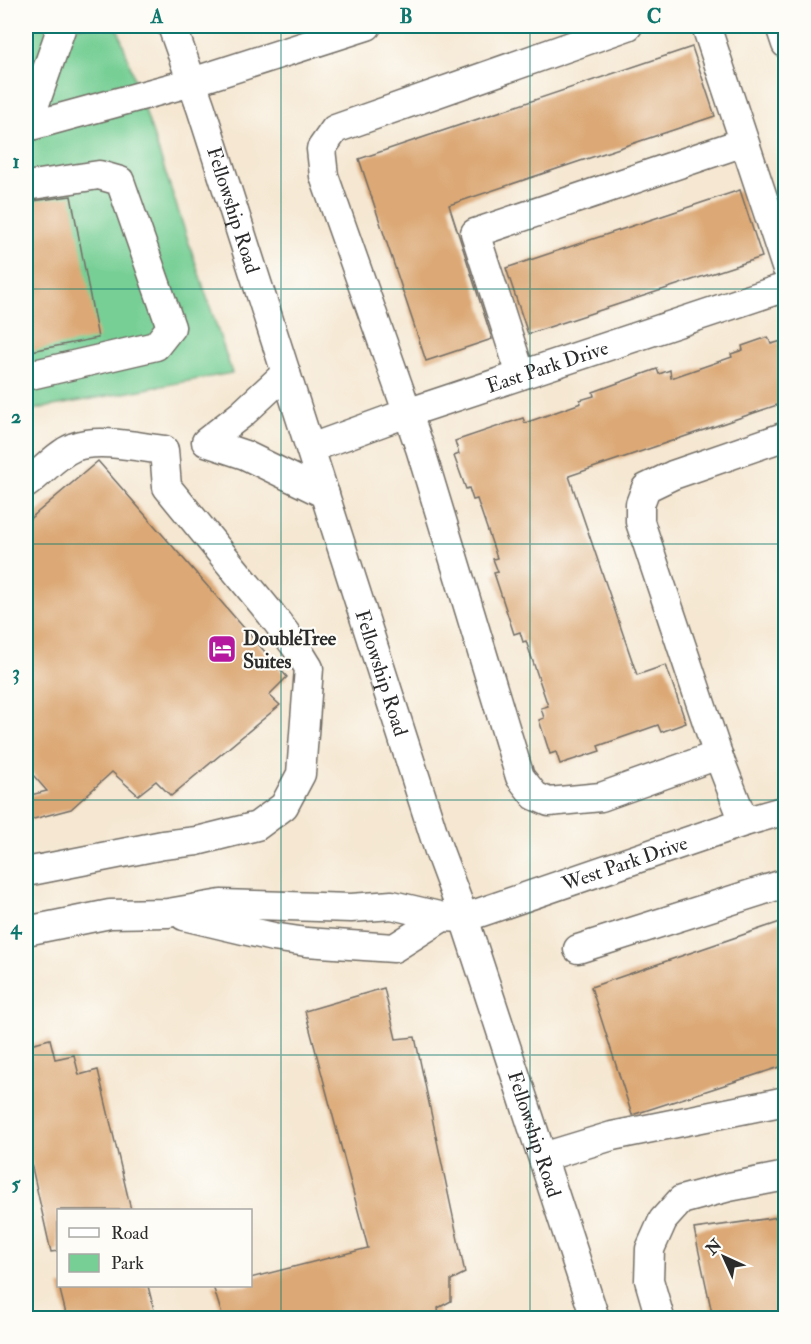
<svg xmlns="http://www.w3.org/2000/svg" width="811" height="1344" viewBox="0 0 811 1344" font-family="'IM FELL Double Pica',serif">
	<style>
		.green { fill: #77cf95; stroke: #517d60; stroke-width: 1.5 }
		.building { fill: #dca976 }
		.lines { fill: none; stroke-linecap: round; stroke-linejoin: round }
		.minor-casing { stroke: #726d65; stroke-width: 31 }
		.minor { stroke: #fff; stroke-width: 28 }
		.grid { fill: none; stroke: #0f766e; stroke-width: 1.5; stroke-opacity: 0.55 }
		.labels { text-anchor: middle; stroke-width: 4.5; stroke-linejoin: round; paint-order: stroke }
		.street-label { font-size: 20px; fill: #2b2b2b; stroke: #fdfcf7 }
		.poi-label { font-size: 20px; font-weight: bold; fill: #2b2b2b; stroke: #fdfcf7; text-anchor: start }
		.neatline { fill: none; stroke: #0f766e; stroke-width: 2 }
		.grid-label { font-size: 20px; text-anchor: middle; font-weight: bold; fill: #0f766e }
	</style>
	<rect width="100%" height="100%" fill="#fdfcf7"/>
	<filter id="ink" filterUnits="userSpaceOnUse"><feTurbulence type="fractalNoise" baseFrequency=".0167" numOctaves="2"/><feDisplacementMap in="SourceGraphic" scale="12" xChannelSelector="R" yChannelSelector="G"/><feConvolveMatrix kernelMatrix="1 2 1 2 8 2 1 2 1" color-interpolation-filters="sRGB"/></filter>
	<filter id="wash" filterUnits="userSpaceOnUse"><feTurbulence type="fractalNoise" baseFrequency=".008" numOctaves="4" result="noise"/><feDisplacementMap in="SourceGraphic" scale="24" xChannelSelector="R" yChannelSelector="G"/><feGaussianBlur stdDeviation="1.35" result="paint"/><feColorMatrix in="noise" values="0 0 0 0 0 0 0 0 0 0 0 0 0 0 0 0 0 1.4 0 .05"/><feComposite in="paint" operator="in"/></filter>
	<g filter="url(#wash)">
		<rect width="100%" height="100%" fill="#f5e7d1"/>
		<!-- green -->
		<path class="green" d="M26,26H117L232,373L26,411Z"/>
		<g id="blocks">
			<!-- building -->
			<path class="building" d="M692,47L715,116L449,205L492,339L426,361L359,159Z
				M740,190L762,257L528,334L506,268Z
				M71,196L98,338L26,352V202Z
				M768,337L771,344L782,341L786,352V402L569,476L637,675L666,665L686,723L661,732L658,725L598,746L600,751L560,764L556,752L550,754L539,720L544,718L541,708L548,706L526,641L523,642L520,632L514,634L494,573L498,572L493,559L497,558L477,499L473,500L469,488L466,489L454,456L459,454L455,441L523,418L525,423L581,403L580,400L594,396L593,392L657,369L659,374L670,370L671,378L732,357L731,354L743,350L742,346Z
				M98,461L287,677L269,695L280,705L171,796L156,781L138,795L112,772L71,809L26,821V796L47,791L26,767V522Z
				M786,920V1065L632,1115L591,987Z
				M384,988L396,1039L415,1037L465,1273L451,1280V1301L438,1308L439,1318H223L213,1286H250V1278L368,1248L305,1011Z
				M50,1039L55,1059L74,1055L79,1075L98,1070L131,1210H58V1251L51,1252L26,1141V1045Z
				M786,1216V1318H713L694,1229Z
				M59,1286H148L156,1318H67Z"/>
		</g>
	</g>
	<g filter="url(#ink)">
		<use href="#blocks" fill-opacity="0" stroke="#726d65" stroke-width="1.5"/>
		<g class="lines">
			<!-- minor casing -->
			<g class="minor-casing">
				<g id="minor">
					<path d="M62,26L27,127L192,82L367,26"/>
					<path id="s1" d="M172,26L201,108L439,851L464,918L595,1318"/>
					<path d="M628,26L335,129L321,149L324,176L420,448L520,777L535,796L549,802L601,797L718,755"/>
					<path d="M706,26L786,267"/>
					<path d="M780,26L786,44"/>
					<path d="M26,186L99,175L120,181L171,327L156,346L26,376"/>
					<path d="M286,373L242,414L206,442L245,455L325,494"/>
					<path d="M521,375L475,233L744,142"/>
					<path id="s2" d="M311,448L407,413L786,287"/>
					<path d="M26,484C42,473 55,455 74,447C98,438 139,447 164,450L167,487L271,614L296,647L309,668L301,774L284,806L257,826L197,841L163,845L26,872"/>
					<path d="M744,822L718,755L640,522V504L646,488L673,475L786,436"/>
					<path d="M184,916L273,937L306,942L394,948L443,917"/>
					<path id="s3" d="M26,931L110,914L168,913L221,904L351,908L392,905L443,917L464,918L744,822L786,810"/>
					<path d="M578,949L786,883"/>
					<path d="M543,1157L612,1136L786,1101"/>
					<path d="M660,1318L649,1280L650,1249L663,1220L681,1200L729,1187L786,1176"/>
				</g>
			</g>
			<!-- minor -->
			<use href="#minor" class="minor"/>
		</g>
	</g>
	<!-- grid -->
	<path class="grid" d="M281,26V1318M530,26V1318M26,289H786M26,544H786M26,800H786M26,1055H786"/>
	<!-- icons -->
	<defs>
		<g id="hotel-square" transform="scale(1.5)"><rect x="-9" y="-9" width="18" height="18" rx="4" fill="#b5179e" stroke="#fdfcf7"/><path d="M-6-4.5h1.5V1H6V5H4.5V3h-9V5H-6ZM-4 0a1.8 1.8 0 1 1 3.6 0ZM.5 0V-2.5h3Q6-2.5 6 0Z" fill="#fff"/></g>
	</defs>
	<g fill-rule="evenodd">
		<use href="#hotel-square" x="222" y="649"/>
	</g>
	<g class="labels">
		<!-- street labels -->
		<g class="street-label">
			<text dy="7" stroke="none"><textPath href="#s1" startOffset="194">Fellowship Road</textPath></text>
			<text dy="7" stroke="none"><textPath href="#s2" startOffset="250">East Park Drive</textPath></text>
			<text dy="7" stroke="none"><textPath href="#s1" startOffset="680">Fellowship Road</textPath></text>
			<text dy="7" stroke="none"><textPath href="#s3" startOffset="612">West Park Drive</textPath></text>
			<text dy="7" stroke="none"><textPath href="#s1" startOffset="1166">Fellowship Road</textPath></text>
		</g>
		<!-- poi labels -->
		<g class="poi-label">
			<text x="243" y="645">DoubleTree<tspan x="243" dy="23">Suites</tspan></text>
		</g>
	</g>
	<!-- margin -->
	<rect width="811" height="1344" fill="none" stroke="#fdfcf7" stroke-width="66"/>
	<!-- legend -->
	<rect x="57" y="1209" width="195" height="78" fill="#fdfcf7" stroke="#a9a8a5" stroke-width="1.5"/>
	<rect x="69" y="1228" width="30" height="9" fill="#ffffff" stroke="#a9a8a5" stroke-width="1.5"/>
	<text x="111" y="1239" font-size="18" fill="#2b2b2b">Road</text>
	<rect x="69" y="1254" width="30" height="18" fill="#77cf95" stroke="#a9a8a5" stroke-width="1.5"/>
	<text x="111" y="1269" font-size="18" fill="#2b2b2b">Park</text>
	<!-- north arrow -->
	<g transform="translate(724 1257) rotate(315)" stroke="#fdfcf7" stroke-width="4.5" paint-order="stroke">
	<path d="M0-4.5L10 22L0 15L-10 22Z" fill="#2b2b2b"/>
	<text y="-9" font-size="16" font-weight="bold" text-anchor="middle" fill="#2b2b2b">N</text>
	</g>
	<rect x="33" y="33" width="745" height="1278" class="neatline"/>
	<g class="grid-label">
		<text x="157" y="23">A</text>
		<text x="406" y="23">B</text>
		<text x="654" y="23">C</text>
		<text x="16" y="168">1</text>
		<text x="16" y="423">2</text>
		<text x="16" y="679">3</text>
		<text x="16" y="934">4</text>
		<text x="16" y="1190">5</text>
	</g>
</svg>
